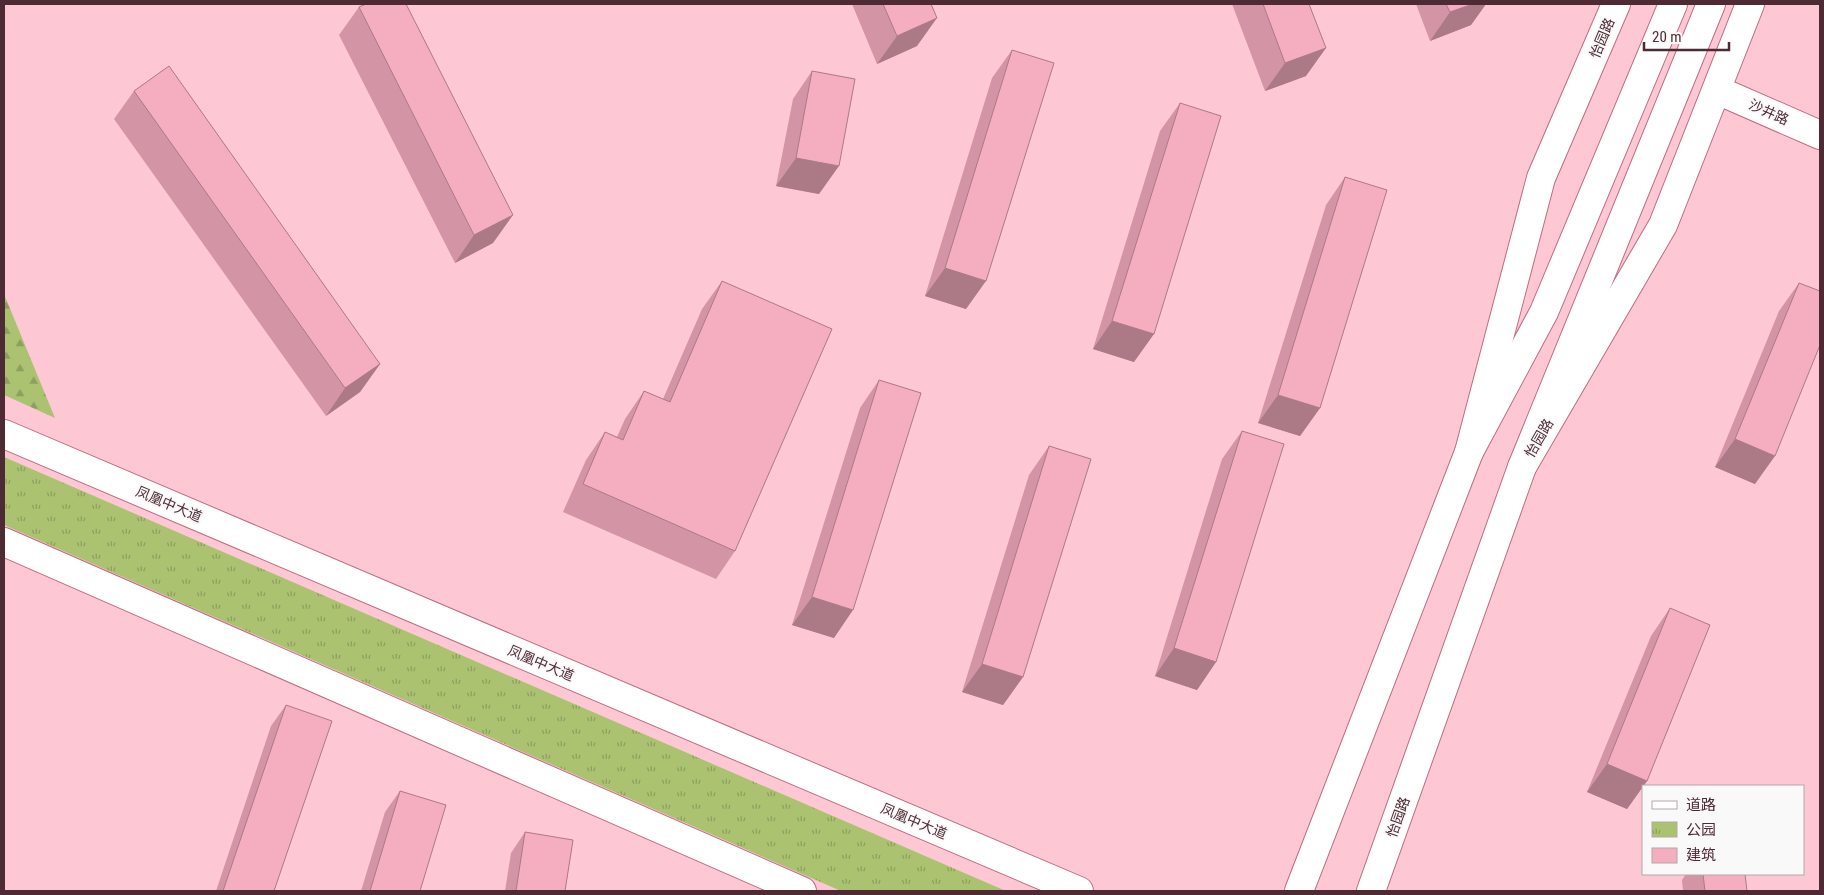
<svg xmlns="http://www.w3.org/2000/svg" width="1824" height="895" viewBox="0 0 1824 895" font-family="'Roboto Condensed','Noto Sans SC',sans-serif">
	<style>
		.forest { fill: url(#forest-firs) }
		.park { fill: url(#park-tufts) }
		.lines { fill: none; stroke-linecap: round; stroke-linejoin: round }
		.secondary-casing { stroke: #be6b83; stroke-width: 30 }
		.primary-casing { stroke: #be6b83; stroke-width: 30 }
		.highway-casing { stroke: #be6b83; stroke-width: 30 }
		.secondary { stroke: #fff; stroke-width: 28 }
		.primary { stroke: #fff; stroke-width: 28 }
		.highway { stroke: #fff; stroke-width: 28 }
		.wall { fill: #d395a5 }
		.shaded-wall { fill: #ac7986 }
		.building { fill: #f5adc0; stroke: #ac7986 }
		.labels { text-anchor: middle; stroke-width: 4; stroke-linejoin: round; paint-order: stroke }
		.street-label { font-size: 14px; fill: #4e2a34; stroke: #f9f9f9 }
	</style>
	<defs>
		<pattern id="forest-firs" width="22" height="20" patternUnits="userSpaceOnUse" patternTransform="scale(1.25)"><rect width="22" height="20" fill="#abc371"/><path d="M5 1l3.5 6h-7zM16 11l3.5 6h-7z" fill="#8d9f5e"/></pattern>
		<pattern id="park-tufts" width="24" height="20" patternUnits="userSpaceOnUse" patternTransform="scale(1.25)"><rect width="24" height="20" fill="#abc371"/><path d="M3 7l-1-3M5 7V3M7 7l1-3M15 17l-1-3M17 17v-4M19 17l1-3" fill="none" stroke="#8d9f5e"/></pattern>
	</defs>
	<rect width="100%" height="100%" fill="#fec7d4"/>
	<!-- forest -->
	<path class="forest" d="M4,294L55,418L4,395Z"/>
	<!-- park -->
	<path class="park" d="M4,457L1006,891H841L4,525Z"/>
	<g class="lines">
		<!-- secondary casing -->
		<g class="secondary-casing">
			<path id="secondary" d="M1717,90L1820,135
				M4,434L1079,891
				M4,542L802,891"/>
		</g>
		<!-- primary casing -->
		<g class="primary-casing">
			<path id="primary" d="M1299,891L1469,452L1541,178L1616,4
				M1371,891L1522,467L1663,225L1750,4"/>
		</g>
		<!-- highway casing -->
		<g class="highway-casing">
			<path id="highway" d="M1469,452L1544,312L1673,4
				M1522,467L1711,4"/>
		</g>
		<!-- secondary -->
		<use href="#secondary" class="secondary"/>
		<!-- primary -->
		<use href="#primary" class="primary"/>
		<!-- highway -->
		<use href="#highway" class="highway"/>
	</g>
	<!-- wall -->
	<path class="wall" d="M852,4H931L917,46L877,64Z
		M1232,4H1309L1306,76L1265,91Z
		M1416,4H1486L1471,25L1430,41Z
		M359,7L493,243L455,263L339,35Z
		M1012,50L966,309L925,296L992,78Z
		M812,71L819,194L776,186L793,99Z
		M134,91L380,364L360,392L326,416L114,119Z
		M1180,103L1134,362L1093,349L1160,131Z
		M1345,177L1320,408L1300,436L1258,423L1326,205Z
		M722,281L735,551L716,579L563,512L586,460L605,432L617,437L625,419L644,391L663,399L702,309Z
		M1799,283L1755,484L1715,467L1779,311Z
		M879,380L834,638L792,625L860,408Z
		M1242,431L1216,662L1197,690L1155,676L1222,459Z
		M1049,446L1023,677L1003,705L962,692L1029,475Z
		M1670,608L1647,781L1627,809L1587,792L1651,636Z
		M286,705L274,891H216L271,726Z
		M400,791L420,891H361L385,812Z
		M525,832L565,891H505L511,853Z
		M1686,874H1703L1747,891H1683L1682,880Z"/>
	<!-- shaded-wall -->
	<path class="shaded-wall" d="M1473,4H1486L1471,25L1430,41L1450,12Z
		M937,18L917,46L877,64L897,36Z
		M1326,48L1306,76L1265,91L1285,63Z
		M796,158L839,166L819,194L776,186Z
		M513,215L493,243L455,263L474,235Z
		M945,268L986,281L966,309L925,296Z
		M1112,321L1154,334L1134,362L1093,349Z
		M380,364L360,392L326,416L345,388Z
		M1278,395L1320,408L1300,436L1258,423Z
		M1735,439L1775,456L1755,484L1715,467Z
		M812,597L853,610L834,638L792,625Z
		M1174,648L1216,662L1197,690L1155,676Z
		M982,664L1023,677L1003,705L962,692Z
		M1607,764L1647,781L1627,809L1587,792Z"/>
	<!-- building -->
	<path class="building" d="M366,4H406L513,215L474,235L359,7Z
		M883,4H931L937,18L897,36Z
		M1263,4H1309L1326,48L1285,63Z
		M1446,4H1473L1450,12Z
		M1012,50L1054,63L986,281L945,268Z
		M169,66L380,364L345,388L134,91Z
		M812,71L855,79L839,166L796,158Z
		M1180,103L1221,116L1154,334L1112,321Z
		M1345,177L1387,190L1320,408L1278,395Z
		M722,281L832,329L735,551L583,484L605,432L623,440L644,391L670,402Z
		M1799,283L1820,291V345L1775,456L1735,439Z
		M879,380L921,393L853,610L812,597Z
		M1242,431L1284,444L1216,662L1174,648Z
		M1049,446L1091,459L1023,677L982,664Z
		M1670,608L1710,625L1647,781L1607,764Z
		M286,705L332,721L274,891H223Z
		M400,791L446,805L420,891H370Z
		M525,832L573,840L565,891H516Z
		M1703,874H1745L1747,891H1705Z"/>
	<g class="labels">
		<!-- street labels -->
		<g class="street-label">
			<text transform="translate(1602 38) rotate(-67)" y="5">怡园路</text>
			<text transform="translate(1769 112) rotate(24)" y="5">沙井路</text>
			<text transform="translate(1539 438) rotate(-60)" y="5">怡园路</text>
			<text transform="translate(169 504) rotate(23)" y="5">凤凰中大道</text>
			<text transform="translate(541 663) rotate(23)" y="5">凤凰中大道</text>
			<text transform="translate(1398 817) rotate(-70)" y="5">怡园路</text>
			<text transform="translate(914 821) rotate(23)" y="5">凤凰中大道</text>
		</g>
	</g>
	<!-- border -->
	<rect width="1824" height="895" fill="none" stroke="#4e2a34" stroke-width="10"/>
	<!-- legend -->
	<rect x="1642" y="785" width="162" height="90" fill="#f9f9f9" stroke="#b5a6aa"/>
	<rect x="1652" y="801" width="25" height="8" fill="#ffffff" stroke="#b5a6aa"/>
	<text x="1686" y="810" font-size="15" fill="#4e2a34">道路</text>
	<rect x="1652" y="822" width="25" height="15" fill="url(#park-tufts)" stroke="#b5a6aa"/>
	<text x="1686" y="835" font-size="15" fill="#4e2a34">公园</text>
	<rect x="1652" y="848" width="25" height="15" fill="#f5adc0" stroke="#b5a6aa"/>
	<text x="1686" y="860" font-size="15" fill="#4e2a34">建筑</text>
	<!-- scale -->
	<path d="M1644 42v8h85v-8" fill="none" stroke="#4e2a34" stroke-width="2.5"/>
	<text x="1652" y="42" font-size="15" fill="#4e2a34" stroke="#f9f9f9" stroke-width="4" paint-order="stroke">20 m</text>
</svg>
